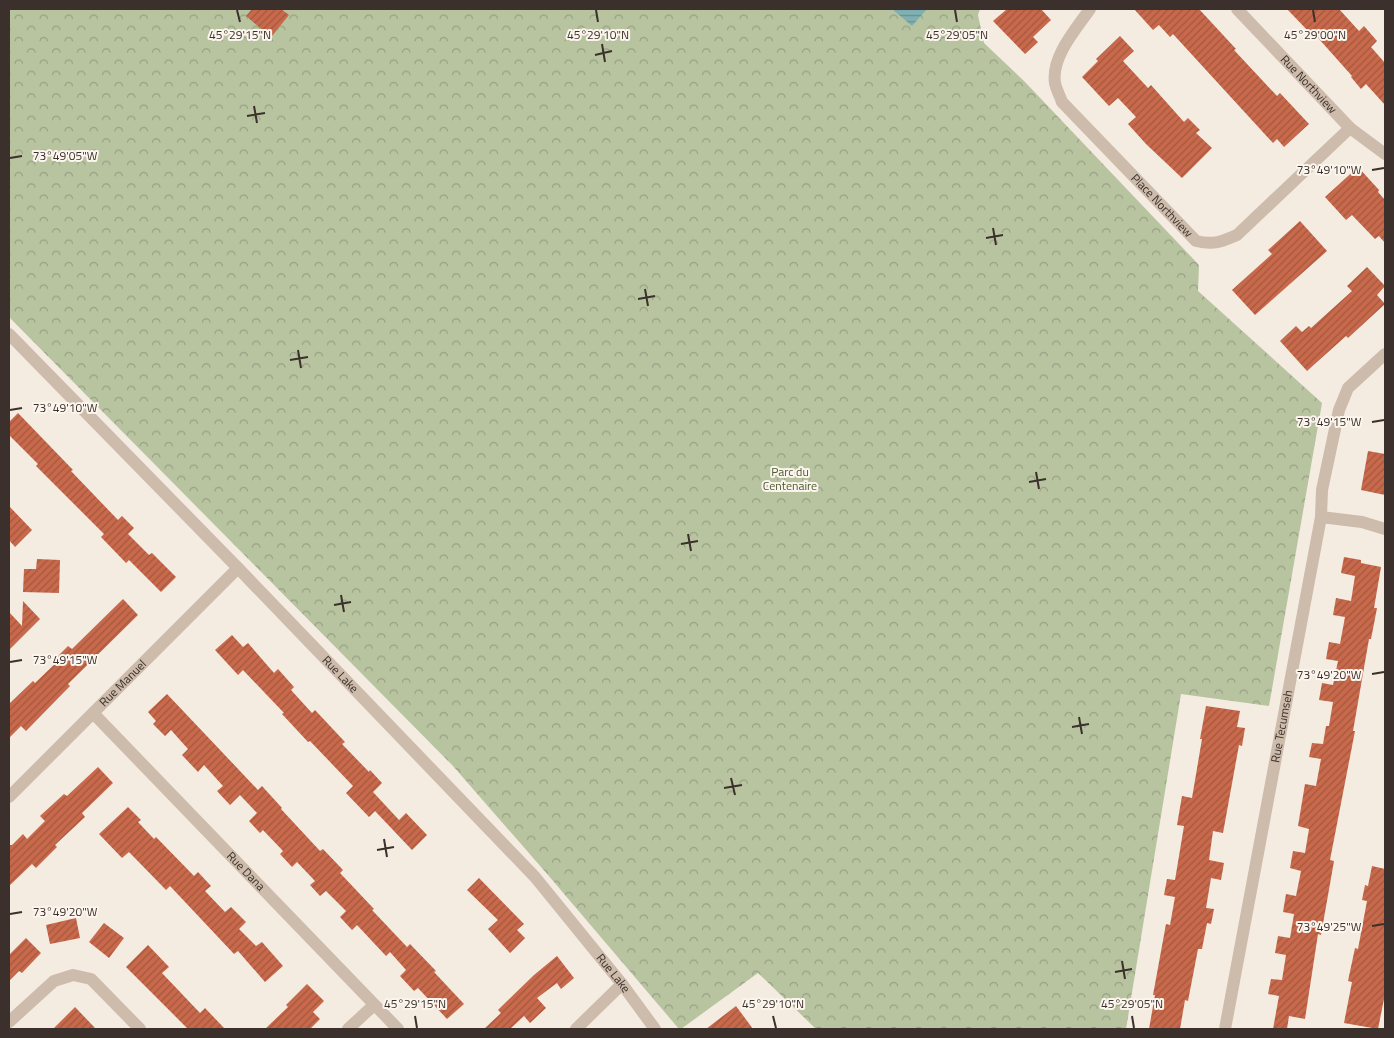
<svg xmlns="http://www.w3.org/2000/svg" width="1394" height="1038" viewBox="0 0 1394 1038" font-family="'Titillium Web',sans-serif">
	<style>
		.forest { fill: url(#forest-crowns) }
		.water { fill: url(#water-rules) }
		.building { fill: url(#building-hatch) }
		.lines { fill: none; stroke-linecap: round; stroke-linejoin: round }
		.minor { stroke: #cdbbac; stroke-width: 12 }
		.tertiary { stroke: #cdbbac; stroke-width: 12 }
		.ticks { fill: none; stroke: #3b302b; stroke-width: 2 }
		.labels { text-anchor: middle; stroke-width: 4; stroke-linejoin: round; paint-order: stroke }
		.street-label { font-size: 12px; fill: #3b302b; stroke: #fbf5ee }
		.park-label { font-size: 12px; fill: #4a5a2e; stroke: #fbf5ee }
		.ticks-label { font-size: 12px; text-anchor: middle; fill: #3b302b; stroke: #fbf5ee; stroke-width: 4; stroke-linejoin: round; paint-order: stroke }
	</style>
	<defs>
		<pattern id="forest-crowns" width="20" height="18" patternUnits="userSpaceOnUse" patternTransform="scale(1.25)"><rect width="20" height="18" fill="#b8c4a0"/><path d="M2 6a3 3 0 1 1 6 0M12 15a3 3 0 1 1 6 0" fill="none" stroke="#97a083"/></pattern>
		<pattern id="water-rules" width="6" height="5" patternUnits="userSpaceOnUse" patternTransform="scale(1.25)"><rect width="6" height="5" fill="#7fb0b2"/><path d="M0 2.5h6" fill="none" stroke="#699091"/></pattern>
		<pattern id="building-hatch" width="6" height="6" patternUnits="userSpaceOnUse" patternTransform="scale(1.25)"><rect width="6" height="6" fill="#c8694b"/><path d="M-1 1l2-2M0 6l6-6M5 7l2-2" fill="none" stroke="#a4573f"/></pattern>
	</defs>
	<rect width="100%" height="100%" fill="#f4ebe1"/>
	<!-- forest -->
	<path class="forest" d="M9,9H980L978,15L984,43L1024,81L1199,265L1198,291L1322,403L1269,706L1181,694L1126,1029H816L758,973L681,1029H679L548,875L453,766L9,317Z"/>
	<!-- water -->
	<path class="water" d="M892,9H927L912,26Z"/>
	<!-- building -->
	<path class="building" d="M252,9H281L289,15L271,37L246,16Z
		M1007,9H1041L1051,20L1033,37L1038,42L1025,54L993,21Z
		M1134,9H1199L1236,49L1234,50L1277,96L1280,93L1309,124L1284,147L1277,139L1273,143L1173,34L1170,37L1159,25L1153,30Z
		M1287,9H1339L1359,31L1364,26L1377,41L1371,47L1385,63V105L1366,84L1361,89L1351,77L1352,76L1311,30L1309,32Z
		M1120,36L1134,51L1123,61L1148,88L1151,85L1184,122L1188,118L1200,130L1196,133L1212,148L1182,178L1146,144L1128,124L1136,117L1118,98L1109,106L1082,77L1098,61L1096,59Z
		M1358,167L1379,190L1378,192L1385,200V243L1379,236L1375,239L1352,215L1346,220L1325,197Z
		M1300,221L1327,251L1255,315L1232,290L1272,254L1268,250Z
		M1367,267L1385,286L1377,295L1385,304L1348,338L1346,336L1307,371L1280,341L1296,326L1302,332L1309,326L1311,328L1352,291L1347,286Z
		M18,413L73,470L71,471L118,520L122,516L134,528L128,534L149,555L152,553L176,577L161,592L129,560L126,563L101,537L104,534L36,466L38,464L9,435V422Z
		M1368,451L1385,454V495L1361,490Z
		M9,506L32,530L15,547L9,540Z
		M1344,557L1361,560V563L1381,567L1374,608H1377L1371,639H1369L1353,731H1355L1330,860L1334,861L1321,935L1318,934L1305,1019L1289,1016L1287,1029H1273L1279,996L1268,994L1271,979L1282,980L1286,955L1275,953L1278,936L1290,938L1294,914L1283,912L1286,894L1296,896L1301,871L1290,868L1293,851L1305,853L1309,829L1298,826L1305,784L1316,786L1321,759L1309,757L1312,743L1323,744L1326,726H1329L1333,702L1319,700L1322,683L1333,685L1338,661L1326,659L1329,642L1340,644L1345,617L1333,615L1336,598L1351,601L1355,576L1341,573Z
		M37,559L60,560L59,593L23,592L24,569H36Z
		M123,599L138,615L68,684L70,686L26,731L21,726L9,738V704L33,681L35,683L59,660L56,658L68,646L72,649Z
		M23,601L40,619L9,650V612L22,626Z
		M232,635L243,647L248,643L274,673L278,669L294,687L291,690L312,713L315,710L345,742L342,744L369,772L370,770L382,783L373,792L399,820L406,813L427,835L412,850L375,811L369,817L346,793L353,786L310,741L308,742L282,714L284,713L243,670L238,675L215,650Z
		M167,694L258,790L262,786L282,808L281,809L320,851L323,849L343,870L340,873L374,909L372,910L407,947L410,944L436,971L434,972L464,1004L447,1019L418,988L414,991L400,976L406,970L390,952L386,956L357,925L352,930L340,917L346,911L326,891L320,896L310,885L315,881L297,862L292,867L280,854L283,851L263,830L260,833L249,821L257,813L240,795L230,805L217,791L223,786L204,765L198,772L182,755L188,749L171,730L165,736L153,724L156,721L148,712Z
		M1206,706L1240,711L1237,727L1245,728L1242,746L1239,745L1223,833L1213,831L1209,860L1224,863L1221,880L1211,878L1206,908L1214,909L1211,924L1207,923L1202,949H1198L1188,1001L1185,1000L1180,1029H1149L1155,995H1153L1166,924L1170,925L1175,897L1164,895L1167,879L1175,880L1184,826L1177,825L1182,796L1192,798L1202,739H1200Z
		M98,767L113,783L82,813L85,817L55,845L57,847L36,868L32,864L9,886V845H12L23,834L27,839L45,821L40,816L64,794L67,796Z
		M128,807L141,820L138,822L154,839L156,837L194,876L198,872L211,886L205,891L225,912L231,907L246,922L239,929L256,946L262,942L283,966L265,982L238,951L234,954L170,886L166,890L129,852L122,858L99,834Z
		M1372,866L1385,869V994L1378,1029L1344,1023L1352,982L1348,981L1355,948L1358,949L1367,901L1362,900L1365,885L1368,886Z
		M479,878L524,924L517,930L525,938L510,953L488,929L498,920L467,890Z
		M76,918L80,938L50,944L46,925Z
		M104,923L124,938L109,958L89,942Z
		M26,938L41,953L22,973L19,971L9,981V955Z
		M148,945L169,967L162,973L200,1013L205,1008L225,1029H188L126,967Z
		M557,956L574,978L561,989L557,983L537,998L546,1008L530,1023L524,1016L510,1029H484L501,1013L498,1010L534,975Z
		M307,984L324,1001L313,1012L320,1019L310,1029H265L288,1007L286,1005Z
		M736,1006L753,1029H706Z
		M75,1007L96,1029H53Z"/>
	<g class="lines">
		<!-- minor -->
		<g class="minor">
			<path id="s1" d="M1090,9C1076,29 1051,57 1055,83C1056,89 1060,96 1062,102L1196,241C1214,245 1221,242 1237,235L1350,128"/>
			<path id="s2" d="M1237,9L1350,128L1385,154"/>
			<path d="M1321,517L1362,522L1385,529"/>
			<path id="s3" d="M93,713L398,1029"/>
			<path id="s4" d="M9,797L238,568"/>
			<path d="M9,1022L54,981L73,975L91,979L140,1029"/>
			<path d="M348,1029L374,1005"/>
			<path d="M576,1029L622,984"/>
		</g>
		<!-- tertiary -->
		<g class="tertiary">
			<path id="s5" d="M9,334L238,568L535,877L622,984L655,1029"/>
			<path id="s6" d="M1225,1029L1321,517L1322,490L1339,410L1348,388L1385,354"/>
		</g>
	</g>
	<!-- ticks -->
	<path class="ticks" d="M237,10L240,22M596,10L598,22M955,10L957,22M1313,10L1315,22M602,44L605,62M595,55L612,51M254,106L257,123M247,116L265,113M10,158L22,156M1372,170L1384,168M993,228L996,245M986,238L1003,235M645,289L648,306M638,299L655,296M298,350L301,368M290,360L308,357M10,410L22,408M1372,422L1384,420M1036,472L1039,489M1029,482L1046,479M688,534L691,551M681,544L698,541M341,595L344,612M334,605L351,602M10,662L22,660M1372,674L1384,672M1079,717L1082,734M1072,727L1089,724M731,778L735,795M724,788L742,785M384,839L387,857M377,850L394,847M10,914L22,912M1372,926L1384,924M1122,961L1125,979M1115,972L1132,969M415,1016L417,1028M773,1016L776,1028M1132,1016L1134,1028"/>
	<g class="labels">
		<!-- street labels -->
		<g class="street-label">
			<text dy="4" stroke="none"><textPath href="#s2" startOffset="104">Rue Northview</textPath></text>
			<text dy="4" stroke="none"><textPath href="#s1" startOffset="248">Place Northview</textPath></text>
			<text dy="4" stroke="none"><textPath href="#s5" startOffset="475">Rue Lake</textPath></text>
			<text dy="4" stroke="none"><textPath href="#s4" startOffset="161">Rue Manuel</textPath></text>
			<text dy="4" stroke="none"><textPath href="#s6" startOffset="308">Rue Tecumseh</textPath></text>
			<text dy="4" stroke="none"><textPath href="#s3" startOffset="220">Rue Dana</textPath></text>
			<text dy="4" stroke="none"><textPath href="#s5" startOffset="880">Rue Lake</textPath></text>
		</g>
		<!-- park labels -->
		<g class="park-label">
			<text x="790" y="476">Parc du<tspan x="790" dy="14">Centenaire</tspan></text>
		</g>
	</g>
	<g class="ticks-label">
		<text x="240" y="39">45°29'15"N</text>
		<text x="598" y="39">45°29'10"N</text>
		<text x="957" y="39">45°29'05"N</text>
		<text x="1315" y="39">45°29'00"N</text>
		<text x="65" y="160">73°49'05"W</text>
		<text x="1329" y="174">73°49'10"W</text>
		<text x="65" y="412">73°49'10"W</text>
		<text x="1329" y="426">73°49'15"W</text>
		<text x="65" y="664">73°49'15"W</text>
		<text x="1329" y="679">73°49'20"W</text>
		<text x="65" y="916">73°49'20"W</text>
		<text x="1329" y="931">73°49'25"W</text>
		<text x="415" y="1008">45°29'15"N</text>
		<text x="773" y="1008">45°29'10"N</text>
		<text x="1132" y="1008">45°29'05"N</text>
	</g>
	<!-- border -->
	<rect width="1394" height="1038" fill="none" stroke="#3b302b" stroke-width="20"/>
</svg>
